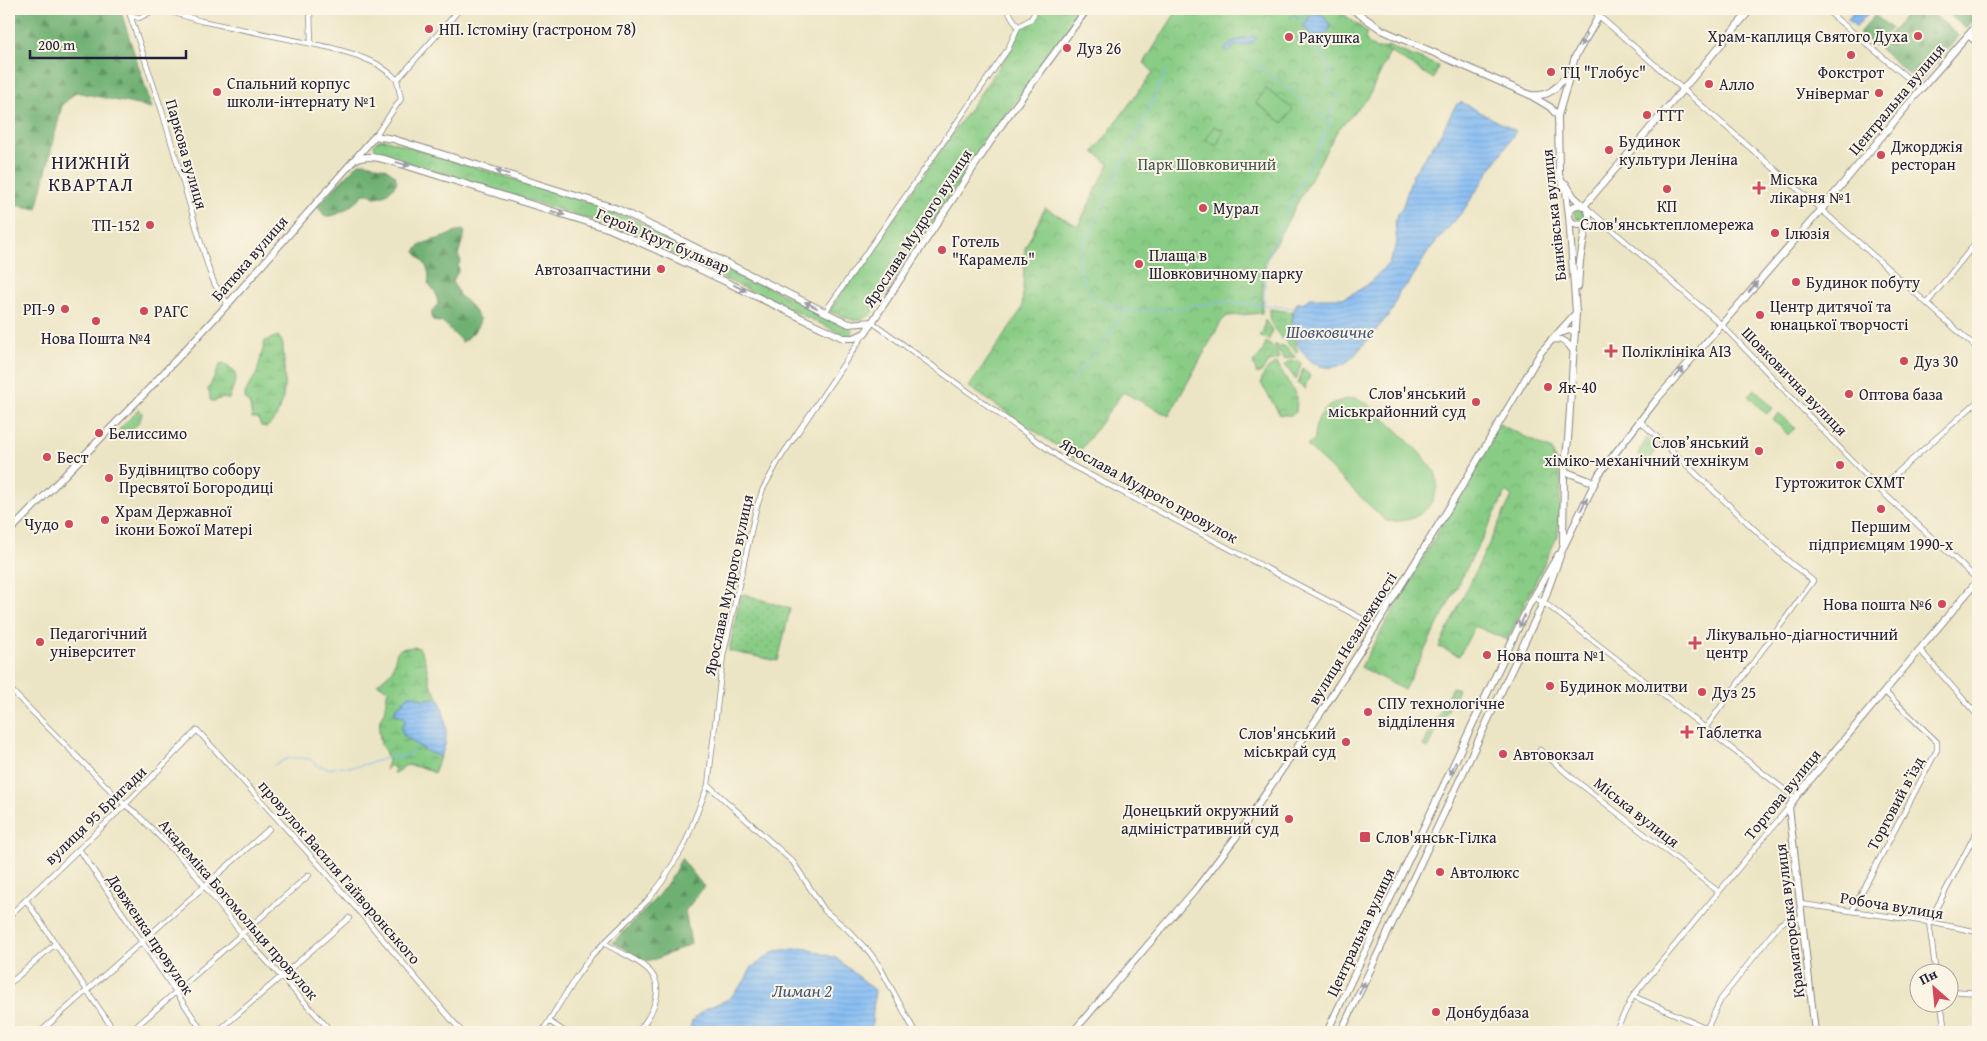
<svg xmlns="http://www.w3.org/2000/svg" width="1987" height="1041" viewBox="0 0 1987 1041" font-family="'Gentium Book Plus',serif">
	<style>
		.grass { fill: url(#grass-dots); stroke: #557760 }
		.forest { fill: url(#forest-firs); stroke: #486956 }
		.wetland { fill: url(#wetland-marsh); stroke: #557760 }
		.park { fill: url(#park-crowns); stroke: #557760 }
		.pitch { fill: #88cc85; stroke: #557760 }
		.water { fill: url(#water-rules); stroke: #526e97 }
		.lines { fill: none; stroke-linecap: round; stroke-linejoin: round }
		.stream { stroke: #83bbf3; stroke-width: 1 }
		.street-casing { stroke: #878480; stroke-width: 6 }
		.secondary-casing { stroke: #878480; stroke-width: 8 }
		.street { stroke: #fff; stroke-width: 4.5 }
		.secondary { stroke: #fff; stroke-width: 6 }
		.oneway { fill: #9c9ca7 }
		.poi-dot { fill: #d1495b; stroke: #fcf5e5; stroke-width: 2 }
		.labels { text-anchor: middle; stroke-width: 4; stroke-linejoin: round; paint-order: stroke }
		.poi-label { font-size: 16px; fill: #22223b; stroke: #fcf5e5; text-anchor: start }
		.street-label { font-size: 16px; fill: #22223b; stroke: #fcf5e5 }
		.park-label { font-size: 16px; fill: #415551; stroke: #fcf5e5 }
		.water-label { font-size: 18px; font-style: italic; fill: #44587b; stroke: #fcf5e5 }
		.quarter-label { font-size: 19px; letter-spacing: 1px; fill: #22223b; stroke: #fcf5e5 }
	</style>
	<defs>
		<pattern id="grass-dots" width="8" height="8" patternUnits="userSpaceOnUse" patternTransform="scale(1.25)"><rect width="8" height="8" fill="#88cc85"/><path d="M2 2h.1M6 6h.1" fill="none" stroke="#75af74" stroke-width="1.8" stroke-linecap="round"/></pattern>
		<pattern id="forest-firs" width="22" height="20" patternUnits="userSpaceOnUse" patternTransform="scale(1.25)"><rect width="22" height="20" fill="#6eb072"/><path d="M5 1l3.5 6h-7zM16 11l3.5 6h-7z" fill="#5a8f5f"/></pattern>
		<pattern id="wetland-marsh" width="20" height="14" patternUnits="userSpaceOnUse" patternTransform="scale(1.25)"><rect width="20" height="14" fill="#88cc85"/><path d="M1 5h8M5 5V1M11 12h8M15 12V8" fill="none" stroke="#75af74"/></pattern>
		<pattern id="park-crowns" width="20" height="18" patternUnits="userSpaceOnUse" patternTransform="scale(1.25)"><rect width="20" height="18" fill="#88cc85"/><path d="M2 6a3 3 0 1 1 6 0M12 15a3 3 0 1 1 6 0" fill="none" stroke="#75af74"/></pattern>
		<pattern id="water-rules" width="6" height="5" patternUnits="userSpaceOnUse" patternTransform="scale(1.25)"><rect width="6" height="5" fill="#83bbf3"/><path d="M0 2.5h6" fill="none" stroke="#71a0d1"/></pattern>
	</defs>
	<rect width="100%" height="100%" fill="#fcf5e5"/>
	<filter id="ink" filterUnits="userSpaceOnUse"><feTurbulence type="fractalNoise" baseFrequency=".02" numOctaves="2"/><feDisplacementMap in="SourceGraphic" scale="10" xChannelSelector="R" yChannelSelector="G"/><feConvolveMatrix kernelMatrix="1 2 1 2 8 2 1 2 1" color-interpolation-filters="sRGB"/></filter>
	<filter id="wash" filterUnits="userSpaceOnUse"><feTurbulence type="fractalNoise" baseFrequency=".0096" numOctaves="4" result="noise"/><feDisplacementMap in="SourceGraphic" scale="20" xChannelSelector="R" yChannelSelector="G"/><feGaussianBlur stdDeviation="1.12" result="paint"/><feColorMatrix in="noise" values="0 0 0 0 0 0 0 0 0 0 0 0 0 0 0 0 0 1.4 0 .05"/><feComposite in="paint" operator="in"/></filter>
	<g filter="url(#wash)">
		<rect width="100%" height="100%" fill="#ece5c5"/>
		<!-- grass -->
		<path class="grass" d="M1387,46L1438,66L1434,79L1390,52L1385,49Z
			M1574 214a6 6 0 1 1 12 0a6 6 0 1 1-12 0Z
			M139,409L142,413C141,423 131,433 121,433L118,431Z
			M744,594L790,609L778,661L729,651L740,596Z"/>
		<!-- forest -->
		<path class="forest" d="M24,9H120L152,108L76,92L62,105L37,209L9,204V14Z
			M1911,9H1927L1959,36L1919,83L1878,47Z
			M1943,9H1978V15L1966,29Z
			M1875,15L1891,28L1875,46L1859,33Z
			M359,163H366L385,168L395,175L397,182C392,191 385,197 374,197L370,194H364C355,203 338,218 325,216L317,206Z
			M463,230L465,232L458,255L461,261L458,265L459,270L452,282L458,291V294L470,305L480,320C478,328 469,339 462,342L444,323L434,321L431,318L432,311L438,304L436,293L428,283C432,270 422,260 415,252C420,241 434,241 444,237C453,234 451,232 463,230Z
			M681,858L704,887L685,911L691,944L656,959L644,961L613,942C638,917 668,891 681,858Z"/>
		<!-- wetland -->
		<path class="wetland" d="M278,336L281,340L283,345C284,371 290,409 267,427L261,426L258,418H252L250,405L245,398V393L257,373L265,341Z
			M221,363L229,366V369L234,370L236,379L229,399L221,398L214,402L210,400V395L208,390Z
			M413,647L419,648C426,658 427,671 430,683C432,689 437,694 440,701L434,698L423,700L413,695L405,699L399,707C400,718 404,714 405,720C405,725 404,731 406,736C410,743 433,754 440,757L434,773L424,768L406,765L394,774L393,773L395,770L391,765L385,771L388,761L385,750L381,745L379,732L380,719L384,712L388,689L377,684L392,671L397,652L401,649Z"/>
		<!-- park -->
		<path class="park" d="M1041,9H1083L993,132L871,315L855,321L829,311L1010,51L1020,30L1022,26L1033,21Z
			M1178,9H1337L1367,32L1365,38L1368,43L1376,49L1384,48L1390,52L1368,98L1337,131L1266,260L1263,278L1262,313L1227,316L1221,322L1169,416L1123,392L1075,458L969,387L1022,309L1025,248L1045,208L1078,226L1109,164L1094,152L1153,72L1144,63Z
			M384,139L617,211L850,328L852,331L850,336H847L611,226L377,153L374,145L377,141Z
			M1270,309L1293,312L1290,329L1298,351L1296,352C1286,342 1264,324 1270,309Z
			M1265,320L1272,330L1269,340L1259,335L1263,331Z
			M1266,342L1275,349L1279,358L1278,360L1268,362L1261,373L1257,374L1253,363L1263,351Z
			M1274,345L1284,346L1296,357L1284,359Z
			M1298,360L1301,363L1296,380L1285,365L1288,362Z
			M1277,363L1297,397L1296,412L1291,415H1280L1261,383C1263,372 1267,368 1277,363Z
			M1303,368L1310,376L1305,386L1306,389L1298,384Z
			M1499,424L1552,450L1561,480L1558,535L1507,640L1475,626L1459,656L1439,647L1512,496L1506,492L1404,690L1361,667Z
			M1647,438L1658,448L1649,461L1641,458L1638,453Z
			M1452,687L1458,690L1428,748L1423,746Z"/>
		<!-- pitch -->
		<path class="pitch" d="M1266,89L1293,109L1283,123L1256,103Z
			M1214,126L1224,131L1216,146L1206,140Z
			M1755,389L1773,408L1766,414L1748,396Z
			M1355,398C1360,400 1365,402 1369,405C1382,416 1432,461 1436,475C1439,486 1435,499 1428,507C1416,520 1402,522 1386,521L1307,446L1314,439C1315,412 1330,400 1355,398Z
			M1779,413L1795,428L1788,435L1773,419Z"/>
		<!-- water -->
		<path class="water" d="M1857,9H1865L1869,12L1856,27L1848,19Z
			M1315,13L1323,15L1331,27L1327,33L1317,37L1310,34L1304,26L1310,16Z
			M1252,36L1257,38L1253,42L1245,45L1234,46L1229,52L1225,50L1230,43Z
			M1461,102L1516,131L1463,211L1430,249L1409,283L1399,292L1392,311L1353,357C1317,390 1280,337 1297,303H1302L1311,298H1343L1354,293L1367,285L1389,263L1397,244L1395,222L1397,214L1402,209L1413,174L1439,137L1456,105Z
			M409,695H413L423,700L434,698L440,701C446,718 450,741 440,757L425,750L403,735L401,725H404L405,720L403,716L395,714L396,706L401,704Z
			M804,948L836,958L875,990L871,1032H689L692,1021L707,1008L729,999L744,982L752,967L775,951Z"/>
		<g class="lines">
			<!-- stream -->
			<path class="stream" d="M1292,16L1305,23
				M1303,21V9
				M1317,37L1322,53L1331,70L1328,80L1329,85
				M1248,57L1251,60
				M1256,63L1309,106
				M1317,112L1329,124
				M1264,303L1266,260L1289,206L1330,124L1332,109L1337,100L1336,93
				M1128,310C1095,307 1074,284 1081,250L1167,70
				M1071,383L1108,337L1122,315L1128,310H1174L1192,305L1228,302L1295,308
				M274,765L289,758H301L310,759L319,766L331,769L339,766L352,767L363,765L393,756L398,758L410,754L418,744"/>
		</g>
	</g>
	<g filter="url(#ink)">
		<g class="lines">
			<!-- street casing -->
			<g class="street-casing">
				<path id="street" d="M128,9L162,111L209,270L215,285L228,304
					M161,9L201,21L332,48L356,55L377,64L391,74L397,80L401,99L375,136
					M310,9L311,44
					M1007,9L1018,27
					M1591,9L1856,240L1978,349
					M1825,9L1921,89
					M130,15L139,18L156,9
					M397,80L460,9
					M1587,208L1723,326L1879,489L1978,580
					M1586,232C1591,224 1597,223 1605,225
					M1927,303L1978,240
					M825,312L1008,49L1018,27L1031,19L1037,9
					M872,322L1067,463L1376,626
					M1639,420L1787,560L1813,581L1706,727
					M1879,489L1978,401
					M1534,597L1550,607L1795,798
					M1920,650L1978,716
					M9,688L125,805L136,813L189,866L242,934L332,1032
					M1540,750L1570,776L1719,892
					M708,785L793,862L825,911L847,929L870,953L880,967L915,1032
					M79,849L203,1032
					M26,900L115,1032
					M1801,904L1929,922L1978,932
					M1852,911L1937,750V742L1885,692
					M9,916L125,805L197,730L321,867L462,1032
					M604,943C629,959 669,968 654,1005C651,1015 644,1024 638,1032
					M1936,974L1929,922L1978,829
					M9,984L55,944
					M1950,991L1978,993
					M1633,996L1716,1032
					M1941,1004L1945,1032
					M549,1021L565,1032
					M1707,1028L1721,999L1779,925C1787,919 1793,917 1802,919
					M40,1032L269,829
					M130,1032L309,875
					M217,1032L349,918
					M542,1032L576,977L592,955L648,900L662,882L684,846L708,785L723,656L756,509L763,489L779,460L864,334
					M1615,1032L1633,996L1789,807"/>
			</g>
			<!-- secondary casing -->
			<g class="secondary-casing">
				<path id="secondary" d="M1352,9L1382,30L1528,94L1550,107L1558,116
					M1968,35L1978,43
					M1531,95C1548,97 1556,89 1566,76
					M357,159C372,154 386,160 401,164L610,229L697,268L843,338H854L865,333L1002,124L1087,9
					M1566,184L1574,197L1583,205
					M1569 215a10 10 0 1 1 20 0a10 10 0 1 1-20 0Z
					M1584,206L1751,9
					M1578,287L1580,261L1587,221
					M1557,334L1570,330L1575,331
					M1551,340C1563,337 1568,343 1574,352
					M1564,471L1595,483
					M9,532L145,393L228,304L375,136L393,139L618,209L849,324L872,322
					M1563,544L1564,471L1568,440L1576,313L1569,216L1566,191L1559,175L1558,116L1575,57L1603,9
					M1073,1032L1196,889L1236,837L1322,711L1376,626L1458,493L1541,352L1576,313
					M1327,1032L1528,607L1558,555
					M1341,1032L1543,603L1563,548L1599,474L1657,399L1821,210L1921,89L1978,24
					M1815,1032L1789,807L1795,798L1978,580"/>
			</g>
			<!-- street -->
			<use href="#street" class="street"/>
			<!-- secondary -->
			<use href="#secondary" class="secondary"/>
		</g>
		<!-- one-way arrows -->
		<defs><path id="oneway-solid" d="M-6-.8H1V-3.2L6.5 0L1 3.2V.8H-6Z" transform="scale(1.25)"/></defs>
		<g class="oneway">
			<use href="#oneway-solid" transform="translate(1584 40) rotate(118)"/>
			<use href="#oneway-solid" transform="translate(403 164) rotate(16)"/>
			<use href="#oneway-solid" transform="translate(502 172) rotate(-163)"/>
			<use href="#oneway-solid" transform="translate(558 213) rotate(17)"/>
			<use href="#oneway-solid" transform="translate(1753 287) rotate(-50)"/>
			<use href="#oneway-solid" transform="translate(740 288) rotate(26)"/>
			<use href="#oneway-solid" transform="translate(811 305) rotate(-153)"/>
			<use href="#oneway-solid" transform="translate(1679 373) rotate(-49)"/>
			<use href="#oneway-solid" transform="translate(1584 504) rotate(-63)"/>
			<use href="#oneway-solid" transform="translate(1522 621) rotate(115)"/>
			<use href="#oneway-solid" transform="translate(1453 768) rotate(114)"/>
			<use href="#oneway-solid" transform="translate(1362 988) rotate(-65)"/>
		</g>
	</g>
	<!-- markers -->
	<g class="poi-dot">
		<circle cx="429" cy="29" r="5"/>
		<circle cx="1918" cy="36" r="5"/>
		<circle cx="1289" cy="37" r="5"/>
		<circle cx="1067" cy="48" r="5"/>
		<circle cx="1851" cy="55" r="5"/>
		<circle cx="1551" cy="72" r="5"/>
		<circle cx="1709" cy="84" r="5"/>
		<circle cx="217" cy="92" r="5"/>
		<circle cx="1879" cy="93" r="5"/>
		<circle cx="1647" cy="115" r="5"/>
		<circle cx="1609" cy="150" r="5"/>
		<circle cx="1881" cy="155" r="5"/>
		<path d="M1756.5 180.5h5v5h5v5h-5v5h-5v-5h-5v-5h5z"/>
		<circle cx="1667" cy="189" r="5"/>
		<circle cx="1203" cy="208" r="5"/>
		<circle cx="150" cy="225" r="5"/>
		<circle cx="1775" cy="233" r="5"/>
		<circle cx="942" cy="250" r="5"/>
		<circle cx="1139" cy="264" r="5"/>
		<circle cx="661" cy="269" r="5"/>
		<circle cx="1796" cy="282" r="5"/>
		<circle cx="65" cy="309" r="5"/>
		<circle cx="144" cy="311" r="5"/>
		<circle cx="1760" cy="315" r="5"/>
		<circle cx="96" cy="321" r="5"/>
		<path d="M1608.5 343.5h5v5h5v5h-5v5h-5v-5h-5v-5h5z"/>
		<circle cx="1904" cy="361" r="5"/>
		<circle cx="1548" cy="387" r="5"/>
		<circle cx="1849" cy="394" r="5"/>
		<circle cx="1476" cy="402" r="5"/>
		<circle cx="99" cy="433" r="5"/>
		<circle cx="1759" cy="451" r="5"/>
		<circle cx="47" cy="457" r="5"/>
		<circle cx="1840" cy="465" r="5"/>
		<circle cx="109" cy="478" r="5"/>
		<circle cx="1881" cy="509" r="5"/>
		<circle cx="105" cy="520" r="5"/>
		<circle cx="69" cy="524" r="5"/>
		<circle cx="1942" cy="604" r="5"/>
		<circle cx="40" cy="642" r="5"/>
		<path d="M1692.5 635.5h5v5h5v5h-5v5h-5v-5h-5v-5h5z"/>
		<circle cx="1487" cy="655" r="5"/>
		<circle cx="1550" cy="686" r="5"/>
		<circle cx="1702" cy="692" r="5"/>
		<circle cx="1368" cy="712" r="5"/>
		<path d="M1684.5 724.5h5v5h5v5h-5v5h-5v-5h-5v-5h5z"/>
		<circle cx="1346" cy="742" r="5"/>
		<circle cx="1503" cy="754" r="5"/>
		<circle cx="1289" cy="819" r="5"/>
		<rect x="1359" y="831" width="12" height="12" rx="2.5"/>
		<circle cx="1440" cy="872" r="5"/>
		<circle cx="1436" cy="1012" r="5"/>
	</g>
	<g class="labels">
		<!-- poi labels -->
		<g class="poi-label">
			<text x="439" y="35">НП. Істоміну (гастроном 78)</text>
			<text x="1908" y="42" text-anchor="end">Храм-каплиця Святого Духа</text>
			<text x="1299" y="43">Ракушка</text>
			<text x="1077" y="54">Дуз 26</text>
			<text x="1561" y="78">ТЦ "Глобус"</text>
			<text x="1851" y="78" text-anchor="middle">Фокстрот</text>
			<text x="227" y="89">Спальний корпус<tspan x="227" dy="18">школи-інтернату №1</tspan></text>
			<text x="1719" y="90">Алло</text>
			<text x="1869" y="99" text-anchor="end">Універмаг</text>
			<text x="1657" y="121">ТТТ</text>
			<text x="1619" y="147">Будинок<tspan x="1619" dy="18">культури Леніна</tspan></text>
			<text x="1891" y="152">Джорджія<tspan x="1891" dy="18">ресторан</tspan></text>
			<text x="1770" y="185">Міська<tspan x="1770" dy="18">лікарня №1</tspan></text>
			<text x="1667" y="212" text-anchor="middle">КП<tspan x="1667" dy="18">Слов'янськтепломережа</tspan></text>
			<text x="1213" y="214">Мурал</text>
			<text x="140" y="231" text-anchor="end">ТП-152</text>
			<text x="1785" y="239">Ілюзія</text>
			<text x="952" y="247">Готель<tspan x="952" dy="18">"Карамель"</tspan></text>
			<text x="1149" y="261">Плаща в<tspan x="1149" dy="18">Шовковичному парку</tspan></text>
			<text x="651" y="275" text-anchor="end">Автозапчастини</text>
			<text x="1806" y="288">Будинок побуту</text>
			<text x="1770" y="312">Центр дитячої та<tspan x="1770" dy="18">юнацької творчості</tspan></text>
			<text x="55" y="315" text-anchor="end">РП-9</text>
			<text x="154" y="317">РАГС</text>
			<text x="96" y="344" text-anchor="middle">Нова Пошта №4</text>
			<text x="1622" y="357">Поліклініка АІЗ</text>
			<text x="1914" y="367">Дуз 30</text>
			<text x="1558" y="393">Як-40</text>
			<text x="1466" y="399" text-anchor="end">Слов'янський<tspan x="1466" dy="18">міськрайонний суд</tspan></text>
			<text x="1859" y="400">Оптова база</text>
			<text x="109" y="439">Белиссимо</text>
			<text x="1749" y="448" text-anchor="end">Слов’янський<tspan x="1749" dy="18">хіміко-механічний технікум</tspan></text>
			<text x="57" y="463">Бест</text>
			<text x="119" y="475">Будівництво собору<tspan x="119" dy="18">Пресвятої Богородиці</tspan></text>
			<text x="1840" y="488" text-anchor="middle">Гуртожиток СХМТ</text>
			<text x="115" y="517">Храм Державної<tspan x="115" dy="18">ікони Божої Матері</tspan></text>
			<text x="59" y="530" text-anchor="end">Чудо</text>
			<text x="1881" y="532" text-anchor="middle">Першим<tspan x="1881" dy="18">підприємцям 1990-х</tspan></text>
			<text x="1932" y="610" text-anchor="end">Нова пошта №6</text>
			<text x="50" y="639">Педагогічний<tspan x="50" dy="18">університет</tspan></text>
			<text x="1706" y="640">Лікувально-діагностичний<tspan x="1706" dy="18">центр</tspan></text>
			<text x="1497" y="661">Нова пошта №1</text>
			<text x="1560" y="692">Будинок молитви</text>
			<text x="1712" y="698">Дуз 25</text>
			<text x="1378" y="709">СПУ технологічне<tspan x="1378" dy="18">відділення</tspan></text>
			<text x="1697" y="738">Таблетка</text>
			<text x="1336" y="739" text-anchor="end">Слов'янський<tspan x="1336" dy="18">міськрай суд</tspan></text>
			<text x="1513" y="760">Автовокзал</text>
			<text x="1279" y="816" text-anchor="end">Донецький окружний<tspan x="1279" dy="18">адміністративний суд</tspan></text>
			<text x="1376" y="843">Слов'янськ-Гілка</text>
			<text x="1450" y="878">Автолюкс</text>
			<text x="1446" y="1018">Донбудбаза</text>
		</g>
		<!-- street labels -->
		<g class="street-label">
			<text transform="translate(1896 99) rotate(-50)" y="6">Центральна вулиця</text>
			<text transform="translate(187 154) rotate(74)" y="6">Паркова вулиця</text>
			<text transform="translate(1553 215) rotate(-96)" y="6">Банківська вулиця</text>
			<text transform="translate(917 228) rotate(-57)" y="6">Ярослава Мудрого вулиця</text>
			<text transform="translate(663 240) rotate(23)" y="6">Героїв Крут бульвар</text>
			<text transform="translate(249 258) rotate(-49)" y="6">Батюка вулиця</text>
			<text transform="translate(1795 381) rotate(46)" y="6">Шовковична вулиця</text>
			<text transform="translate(1149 490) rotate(29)" y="6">Ярослава Мудрого провулок</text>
			<text transform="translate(728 585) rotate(-78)" y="6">Ярослава Мудрого вулиця</text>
			<text transform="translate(1352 638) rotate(-58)" y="6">вулиця Незалежності</text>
			<text transform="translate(1782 794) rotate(-51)" y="6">Торгова вулиця</text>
			<text transform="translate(1895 803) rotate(-62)" y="6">Торговий в’їзд</text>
			<text transform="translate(1637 812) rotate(38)" y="6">Міська вулиця</text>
			<text transform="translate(95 815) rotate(-44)" y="6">вулиця 95 Бригади</text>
			<text transform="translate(340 872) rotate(49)" y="6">провулок Василя Гайворонського</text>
			<text transform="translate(1892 905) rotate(9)" y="6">Робоча вулиця</text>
			<text transform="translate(239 909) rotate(49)" y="6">Академіка Богомольця провулок</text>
			<text transform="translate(1789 921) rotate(-97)" y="6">Краматорська вулиця</text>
			<text transform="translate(1360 932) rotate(-65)" y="6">Центральна вулиця</text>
			<text transform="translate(151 934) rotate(56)" y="6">Довженка провулок</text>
		</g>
		<!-- park labels -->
		<g class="park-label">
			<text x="1207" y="170">Парк Шовковичний</text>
		</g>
		<!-- water labels -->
		<g class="water-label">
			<text x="1330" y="338">Шовковичне</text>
			<text x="802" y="997">Лиман 2</text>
		</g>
		<!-- quarter labels -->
		<g class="quarter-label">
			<text x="91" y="169">НИЖНІЙ<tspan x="91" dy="22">КВАРТАЛ</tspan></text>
		</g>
	</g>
	<!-- margin -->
	<rect width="1987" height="1041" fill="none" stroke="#fcf5e5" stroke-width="30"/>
	<!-- north arrow -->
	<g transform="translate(1934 988) rotate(333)"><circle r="24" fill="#fcf5e5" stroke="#a5a1a1"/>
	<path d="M0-4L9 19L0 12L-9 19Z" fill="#d1495b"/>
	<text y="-8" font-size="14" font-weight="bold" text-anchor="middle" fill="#22223b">Пн</text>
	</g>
	<!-- scale -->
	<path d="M30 50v8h156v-8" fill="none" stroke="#22223b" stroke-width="2.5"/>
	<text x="38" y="50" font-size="15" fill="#22223b" stroke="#fcf5e5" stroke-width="4" paint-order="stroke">200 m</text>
</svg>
